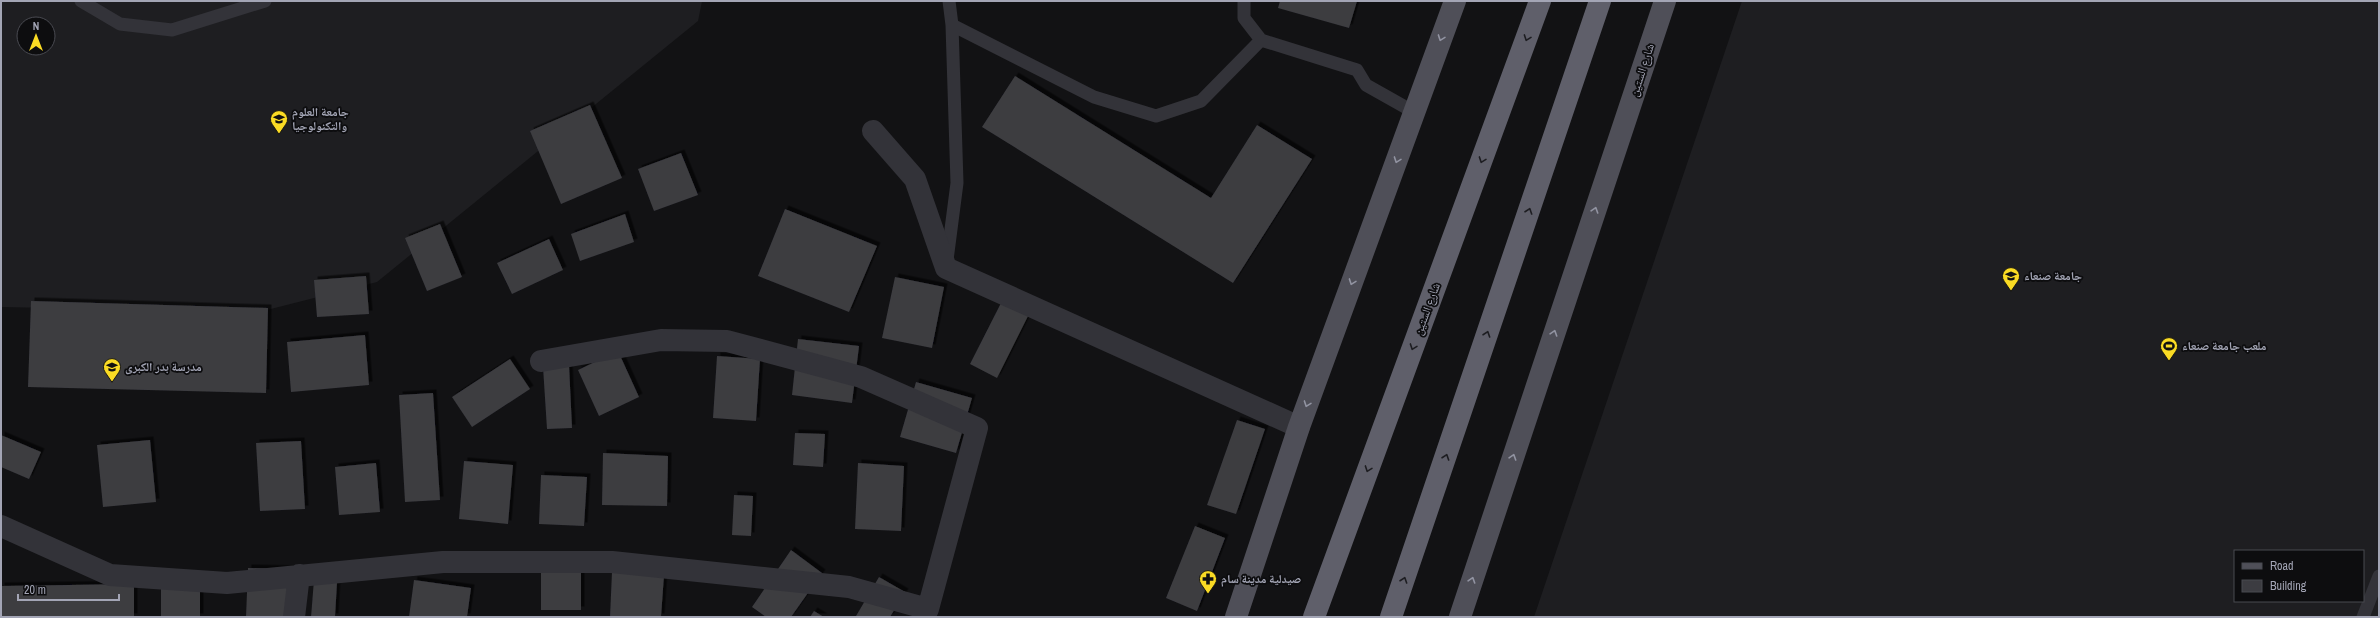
<svg xmlns="http://www.w3.org/2000/svg" width="2380" height="618" viewBox="0 0 2380 618" font-family="'Archivo Narrow','Noto Naskh Arabic',sans-serif">
	<style>
		.built { fill: #1e1e21; fill-rule: evenodd }
		.building { fill: #3c3c41; filter: url(#shadow) }
		.lines { fill: none; stroke-linecap: round; stroke-linejoin: round }
		.lane { stroke: #333339; stroke-width: 13 }
		.street { stroke: #333339; stroke-width: 22 }
		.primary { stroke: #4f4f58; stroke-width: 22 }
		.highway { stroke: #5f5f6a; stroke-width: 22 }
		.oneway { stroke: #9294a2 }
		.oneway2 { stroke: #1d1d21 }
		.labels { text-anchor: middle; stroke-width: 3.5; stroke-linejoin: round; paint-order: stroke }
		.street-label { font-size: 12px; fill: #a3a5b5; stroke: #0d0d0f }
		.poi-label { font-size: 12px; font-weight: bold; fill: #a3a5b5; stroke: #0d0d0f; text-anchor: start }
	</style>
	<defs>
		<filter id="shadow"><feDropShadow dx="3.5" dy="-3.5" stdDeviation="0" flood-color="#0009"/></filter>
	</defs>
	<rect width="100%" height="100%" fill="#121214"/>
	<!-- built -->
	<path class="built" d="M1,1H702L698,21L377,282L259,312L1,307ZM24,24H48V48H24Z
		M1742,1H2379V617H1534ZM2235,551H2363V601H2235Z"/>
	<!-- building -->
	<path class="building" d="M1280,1H1357L1349,28L1278,8Z
		M1015,76L1211,198L1257,125L1312,159L1233,283L982,127Z
		M590,105L622,178L561,204L530,131Z
		M681,153L698,195L654,211L638,169Z
		M785,209L877,246L849,312L758,276Z
		M625,214L634,242L580,261L571,234Z
		M440,224L462,277L427,291L405,238Z
		M549,239L563,270L512,294L497,263Z
		M366,276L369,314L317,317L314,280Z
		M895,277L944,287L932,348L882,338Z
		M31,301L268,308L266,393L28,387Z
		M1001,303L1028,316L997,378L970,364Z
		M365,335L369,385L291,392L287,342Z
		M798,339L859,346L852,403L792,395Z
		M618,351L639,397L599,416L578,370Z
		M717,356L760,359L756,421L713,418Z
		M510,359L530,389L472,427L452,397Z
		M569,365L572,428L547,429L543,367Z
		M916,382L972,398L956,453L900,437Z
		M433,393L440,500L405,502L399,395Z
		M1237,420L1265,429L1236,514L1207,505Z
		M795,433L825,434L823,467L793,465Z
		M1,435L41,452L29,479L1,467Z
		M150,440L156,502L103,507L97,445Z
		M301,441L305,509L260,511L256,443Z
		M603,453L668,456L667,506L602,505Z
		M464,461L513,465L508,524L459,519Z
		M376,463L380,512L339,515L335,467Z
		M858,463L904,466L901,531L855,529Z
		M541,475L587,477L584,526L539,524Z
		M734,495L753,496L751,536L732,535Z
		M1195,526L1225,538L1197,611L1166,598Z
		M791,550L822,573L791,617H766L752,607Z
		M541,556H581V610H541Z
		M248,568L293,569L291,617H246Z
		M612,572L664,575L661,617H610Z
		M879,577L905,592L890,617H858L856,616Z
		M314,580L337,582L335,617H311Z
		M414,580L471,588L467,617H409Z
		M134,584V617H1V586Z
		M161,584H200V617H161Z
		M814,611L824,617H810Z"/>
	<g class="lines">
		<!-- lane -->
		<path class="lane" d="M81,1L120,24L172,30L265,1
			M1244,1V18L1261,40L1357,70L1366,85L1414,112
			M952,25L1094,97L1156,116L1201,101L1261,40
			M947,260L957,183L952,25L949,1
			M2363,617L2379,576"/>
		<!-- street -->
		<path class="street" d="M873,131L915,179L946,268L1299,427
			M541,361L661,340L727,341L861,377L977,428L928,609L924,617
			M1,526L110,575L227,583L443,562H612L849,587L928,609
			M294,617L299,575"/>
		<!-- primary -->
		<path class="primary" d="M1236,617L1299,427L1455,1
			M1460,617L1665,1"/>
		<!-- highway -->
		<path class="highway" d="M1314,617L1540,1
			M1391,617L1600,1"/>
	</g>
	<!-- one-way arrows -->
	<defs><path id="oneway-chevron" d="M-2-3.5L2.5 0L-2 3.5" fill="none" stroke-width="1.6" stroke-linecap="round" stroke-linejoin="round"/></defs>
	<g class="oneway">
		<use href="#oneway-chevron" transform="translate(1441 38) rotate(110)"/>
		<use href="#oneway-chevron" transform="translate(1397 160) rotate(110)"/>
		<use href="#oneway-chevron" transform="translate(1595 210) rotate(-72)"/>
		<use href="#oneway-chevron" transform="translate(1352 282) rotate(110)"/>
		<use href="#oneway-chevron" transform="translate(1554 333) rotate(-72)"/>
		<use href="#oneway-chevron" transform="translate(1307 404) rotate(110)"/>
		<use href="#oneway-chevron" transform="translate(1513 457) rotate(-72)"/>
		<use href="#oneway-chevron" transform="translate(1472 580) rotate(-72)"/>
	</g>
	<g class="oneway2">
		<use href="#oneway-chevron" transform="translate(1527 38) rotate(110)"/>
		<use href="#oneway-chevron" transform="translate(1482 160) rotate(110)"/>
		<use href="#oneway-chevron" transform="translate(1529 211) rotate(-71)"/>
		<use href="#oneway-chevron" transform="translate(1487 334) rotate(-71)"/>
		<use href="#oneway-chevron" transform="translate(1413 347) rotate(110)"/>
		<use href="#oneway-chevron" transform="translate(1446 457) rotate(-71)"/>
		<use href="#oneway-chevron" transform="translate(1368 469) rotate(110)"/>
		<use href="#oneway-chevron" transform="translate(1404 580) rotate(-71)"/>
	</g>
	<!-- icons -->
	<defs>
		<g id="university-pin" transform="scale(0.9)"><path d="M0 17L-7.5 6A9.5 9.5 0 1 1 7.5 6Z" fill="#fadb24" stroke="#0d0d0f"/><path d="M0-5L7-2L0 1L-7-2ZM-4 1L0 2.5L4 1V4Q0 6-4 4Z" fill="#111"/></g>
		<g id="stadium-pin" transform="scale(0.9)"><path d="M0 17L-7.5 6A9.5 9.5 0 1 1 7.5 6Z" fill="#fadb24" stroke="#0d0d0f"/><path d="M0-5a6.5 5 0 1 0 0 10a6.5 5 0 1 0 0-10ZM-3.5-1.8h7v3.6h-7Z" fill="#111"/></g>
		<g id="school-pin" transform="scale(0.9)"><path d="M0 17L-7.5 6A9.5 9.5 0 1 1 7.5 6Z" fill="#fadb24" stroke="#0d0d0f"/><path d="M0-5L7-2L0 1L-7-2ZM-4 1L0 2.5L4 1V4Q0 6-4 4Z" fill="#111"/></g>
		<g id="pharmacy-pin" transform="scale(0.9)"><path d="M0 17L-7.5 6A9.5 9.5 0 1 1 7.5 6Z" fill="#fadb24" stroke="#0d0d0f"/><path d="M-2-6h4v4h4v4h-4v4h-4v-4h-4v-4h4Z" fill="#111"/></g>
	</defs>
	<g fill-rule="evenodd">
		<use href="#university-pin" x="279" y="119"/>
		<use href="#university-pin" x="2011" y="276"/>
		<use href="#stadium-pin" x="2169" y="346"/>
		<use href="#school-pin" x="112" y="367"/>
		<use href="#pharmacy-pin" x="1208" y="579"/>
	</g>
	<g class="labels">
		<!-- street labels -->
		<g class="street-label">
			<text transform="translate(1642 70) rotate(-72)" y="4">شارع الستين</text>
			<text transform="translate(1427 309) rotate(-70)" y="4">شارع الستين</text>
		</g>
		<!-- poi labels -->
		<g class="poi-label">
			<text x="292" y="116">جامعة العلوم<tspan x="292" dy="14">والتكنولوجيا</tspan></text>
			<text x="2024" y="280">جامعة صنعاء</text>
			<text x="2182" y="350">ملعب جامعة صنعاء</text>
			<text x="125" y="371">مدرسة بدر الكبرى</text>
			<text x="1221" y="583">صيدلية مدينة سام</text>
		</g>
	</g>
	<!-- border -->
	<rect width="2380" height="618" fill="none" stroke="#a3a5b5" stroke-width="4"/>
	<!-- legend -->
	<rect x="2234" y="550" width="130" height="52" fill="#0d0d0f" stroke="#494a51"/>
	<rect x="2242" y="563" width="20" height="6" fill="#4f4f58" stroke="#494a51"/>
	<text x="2270" y="570" font-size="12" fill="#a3a5b5">Road</text>
	<rect x="2242" y="580" width="20" height="12" fill="#3c3c41" stroke="#494a51"/>
	<text x="2270" y="590" font-size="12" fill="#a3a5b5">Building</text>
	<!-- north arrow -->
	<g transform="translate(36 36)"><circle r="19" fill="#0d0d0f" stroke="#494a51"/>
	<path d="M0-3L7 15L0 10L-7 15Z" fill="#fadb24"/>
	<text y="-6" font-size="11" font-weight="bold" text-anchor="middle" fill="#a3a5b5">N</text>
	</g>
	<!-- scale -->
	<path d="M18 594v6h101v-6" fill="none" stroke="#a3a5b5" stroke-width="2"/>
	<text x="24" y="594" font-size="12" fill="#a3a5b5" stroke="#0d0d0f" stroke-width="3" paint-order="stroke">20 m</text>
</svg>
